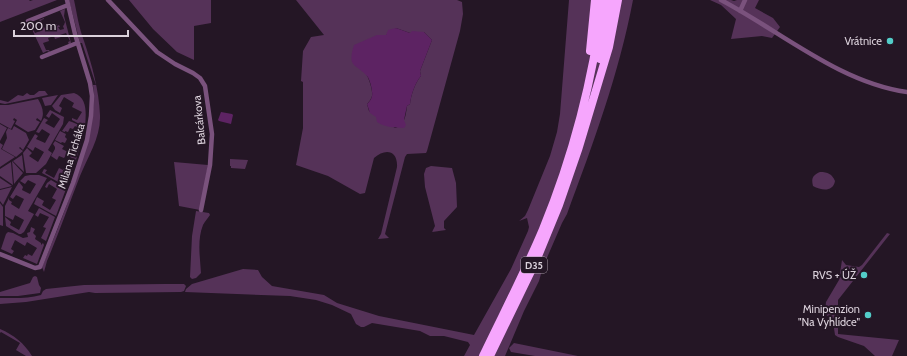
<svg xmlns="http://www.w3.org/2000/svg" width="907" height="356" viewBox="0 0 907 356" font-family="Cabin,sans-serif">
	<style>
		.green { fill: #553258; fill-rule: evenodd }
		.water { fill: #5d2363 }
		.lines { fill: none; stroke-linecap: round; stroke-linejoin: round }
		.street { stroke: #7a527d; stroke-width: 4.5 }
		.highway { stroke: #f6a6fd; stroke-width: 8 }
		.poi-dot { fill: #53cdc9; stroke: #241625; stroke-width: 1.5 }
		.labels { text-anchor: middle; stroke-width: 4; stroke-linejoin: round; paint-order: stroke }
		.shield { fill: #241625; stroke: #a59aa5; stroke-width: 1 }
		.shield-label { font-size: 10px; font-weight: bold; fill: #dcd2dc }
		.poi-label { font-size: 11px; fill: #dcd2dc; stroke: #241625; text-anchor: end }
		.street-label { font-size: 11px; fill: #dcd2dc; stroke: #241625 }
	</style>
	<rect width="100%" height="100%" fill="#241625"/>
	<!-- green -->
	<path class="green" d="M0,0H29L30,1L33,0H57L0,22Z
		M69,0H74C77,14 79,28 84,41C92,65 99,90 100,115C101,137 88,156 80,176C69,204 59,233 47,261L44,272L42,267C57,231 72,195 82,157C89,133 96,111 93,85H96L82,43H80Z
		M129,0H211V23L194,26V60L177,52L153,29Z
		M296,0H457L462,2L463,14L460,31L427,151L426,153L407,154L405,157L385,234L389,238L378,239L381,234L397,167C398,150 385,148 374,158L365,193L360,194L328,176L296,165L303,128V82L301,81L303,51L311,37L324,35ZM396,28L410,33L424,32L432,40L420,71L421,76C415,83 411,95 410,104L407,106C406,114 405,126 395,128L369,111L367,104C369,102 371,99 372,96C373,91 369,78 366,74L386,35Z
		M569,0H633C619,74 593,144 567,214L562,223L543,267L539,281L524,311L505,356H464L470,345L468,342L444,336H430L420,331L372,323L364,327H361L356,324L351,314L332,305L316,300L290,296L185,292L186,289L192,284L243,269L258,270L262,277L272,286L324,295L337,303L379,316L474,335L511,269L528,231L529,227L527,218L519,221L525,216L528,210L550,156L557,132L560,114Z
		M710,0H731L734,1L737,0H759L755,8L773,18L780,27L772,38L762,36L731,39L736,19L721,5Z
		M65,9L64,16L71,43L69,45L68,42L70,41L66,33L60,35L61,37L55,39L54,36L48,38L49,41L43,43L46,50H49L50,52L47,51L43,53L29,23L33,22V24L31,25L35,33L43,30L39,20L44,18V19L41,20L45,29L57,24V26L59,25L60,27H58L60,30L64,29L63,26L64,25L65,22L60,11Z
		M39,91H45L48,95L5,104L0,103V100L8,102L18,95L23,96L27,93L30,95H34Z
		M74,93C88,98 86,114 85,127L72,120V118L77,120L82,112L72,107L74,103L64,97L59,106L62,108L60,113L55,110L52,106L61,95Z
		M58,95L51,105L45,106L42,98Z
		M38,99C42,106 45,113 41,121L37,118L36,120L40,122L35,130L28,132L15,124L17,120L14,118L13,120L15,121L11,129L0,123V105H8Z
		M50,110L64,117L63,124L48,150L52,153L46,164L36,173H26L23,153L27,148L32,153L29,156L38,162L44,152L35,147L33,151L27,147L35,134L38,136L36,139L45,143L50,134L42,129L39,133L36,132L44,118L48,120L45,123L54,128L60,119L52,113L49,118L46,116Z
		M69,121L72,122L79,125L78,128L75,126L73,129L70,128L68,132L65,131V132L62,131Z
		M0,124L7,128L0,141Z
		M14,126L26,133L29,140L23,150L20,147L19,148L23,151L16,157L2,149L7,138L6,132L8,128L12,130Z
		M60,131L66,134L65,137L67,139L65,143L62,142L61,143L55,140Z
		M79,133L83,135L76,160L66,155L64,158L59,156L57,160L51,156L55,149V147L53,144L55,141L64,146L62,149L70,153L76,144L74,142Z
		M0,143L3,145L1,149L15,157L0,167Z
		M22,155L24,172L13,161Z
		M230,159L248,160L245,169L231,168V166H230Z
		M12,161L23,173L14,184Z
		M70,161L74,164L71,175L60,183L42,173L44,169L47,170L45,173L54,178L59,168L63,170L66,165L68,166Z
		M11,162L13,185L0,176V169Z
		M174,162L208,165L200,210L179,206Z
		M431,166L452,168L456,183L457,207L444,221V228L446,230L432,232L435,226L425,187L424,174L426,168Z
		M820,172C828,172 832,174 835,181C833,192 822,191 813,186C811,178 813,175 820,172Z
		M30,175H39L47,178L28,211L34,214L24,232L21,234H19L6,226L5,217L11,222L10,225L19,230L24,220L15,215L13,220L5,216V206L9,198V200L12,202L11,204L19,209L24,199L16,195L13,199L10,197L19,182L23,187L22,190L30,194L36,184L28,180L25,184L20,181L25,176Z
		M0,178L12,186L0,189Z
		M51,180L66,189L56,216L34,204L37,197L44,201L42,205L50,210L56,200L52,198L57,189L49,184L47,188L45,187L47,183Z
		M12,187L3,205L0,201V190Z
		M0,203L3,207V226L0,225Z
		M39,208L55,217L46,241L41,238L46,228L43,227L49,217L40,213L38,217L35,215Z
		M196,211L209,213L210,215C208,218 205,221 203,225C197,240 200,257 201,273L196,278L192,279L190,277L192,236Z
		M31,227L35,229L33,233L36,236L35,239L41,243V245L43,243L44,245L37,264L23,258L25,255L27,256L28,254L32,256L37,248L27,242L25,246L15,240L11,249L14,251L12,254L1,249L6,234L8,232L13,233L23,238L28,237L27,233L30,232Z
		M887,233L890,234L838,300V334L899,340L892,356H875L864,346L838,337L835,335L833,322L825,313L826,302L839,280L842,260L846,265L859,267L862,265Z
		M35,276L37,277L39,285L41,288L40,293L18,296H0V292L30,283L33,277Z
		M164,284H184L186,286L184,291L181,292L95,293L89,292L26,302L0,304V298C13,298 28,299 41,295L43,291L46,289L84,285Z
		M0,329C14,335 24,343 32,356H26L16,350L20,343L1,332L0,333Z
		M514,343L578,356H535L511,352L509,348Z"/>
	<!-- water -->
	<path class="water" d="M396,28L410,33L412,31L424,32L432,40L420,71L421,76C415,83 411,95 410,104L407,106L404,120L406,125L404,128C394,127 386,128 377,122L376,117L370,113L367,104C369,102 371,100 372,96C373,92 370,79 367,76C355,63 347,68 354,45L377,35H386L388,30Z
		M221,112L232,114L233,115L231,124L219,121L218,120Z"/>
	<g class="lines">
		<!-- street -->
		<path class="street" d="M108,0L157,52L175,64L193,73L200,78L205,86L212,134L210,165L201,210
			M721,0C780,31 840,83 907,92
			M740,11L745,0
			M28,21L68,5
			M42,57L77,43
			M0,254L35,268L40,267L73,183L87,140L91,116L92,96L90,83L75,34L67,0"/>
		<!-- highway -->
		<path class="highway" d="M590,51L595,0
			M600,59L610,0
			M483,356C503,314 525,272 543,229C573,156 593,79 603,0
			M490,356L536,261L559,205L578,150L609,47L618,0"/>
	</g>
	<!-- markers -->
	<g class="poi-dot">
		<circle cx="890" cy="41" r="4"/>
		<circle cx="864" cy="275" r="4"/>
		<circle cx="868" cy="315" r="4"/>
	</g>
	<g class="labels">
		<!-- shield labels -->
		<rect class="shield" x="521" y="257" width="26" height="16" rx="3"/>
		<g class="shield-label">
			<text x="534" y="269">D35</text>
		</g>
		<!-- poi labels -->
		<g class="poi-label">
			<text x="882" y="45">Vrátnice</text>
			<text x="856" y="279">RVS + ÚŽ</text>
			<text x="860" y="313">Minipenzion<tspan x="860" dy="13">"Na Vyhlídce"</tspan></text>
		</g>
		<!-- street labels -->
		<g class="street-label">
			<text transform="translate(199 120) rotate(-96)" y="4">Balcárkova</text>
			<text transform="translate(71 156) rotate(-73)" y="4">Milana Ticháka</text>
		</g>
	</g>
	<!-- scale -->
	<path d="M14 30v6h114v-6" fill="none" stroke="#dcd2dc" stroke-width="2"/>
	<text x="20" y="30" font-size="12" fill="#dcd2dc" stroke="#241625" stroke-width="3" paint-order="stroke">200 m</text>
</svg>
